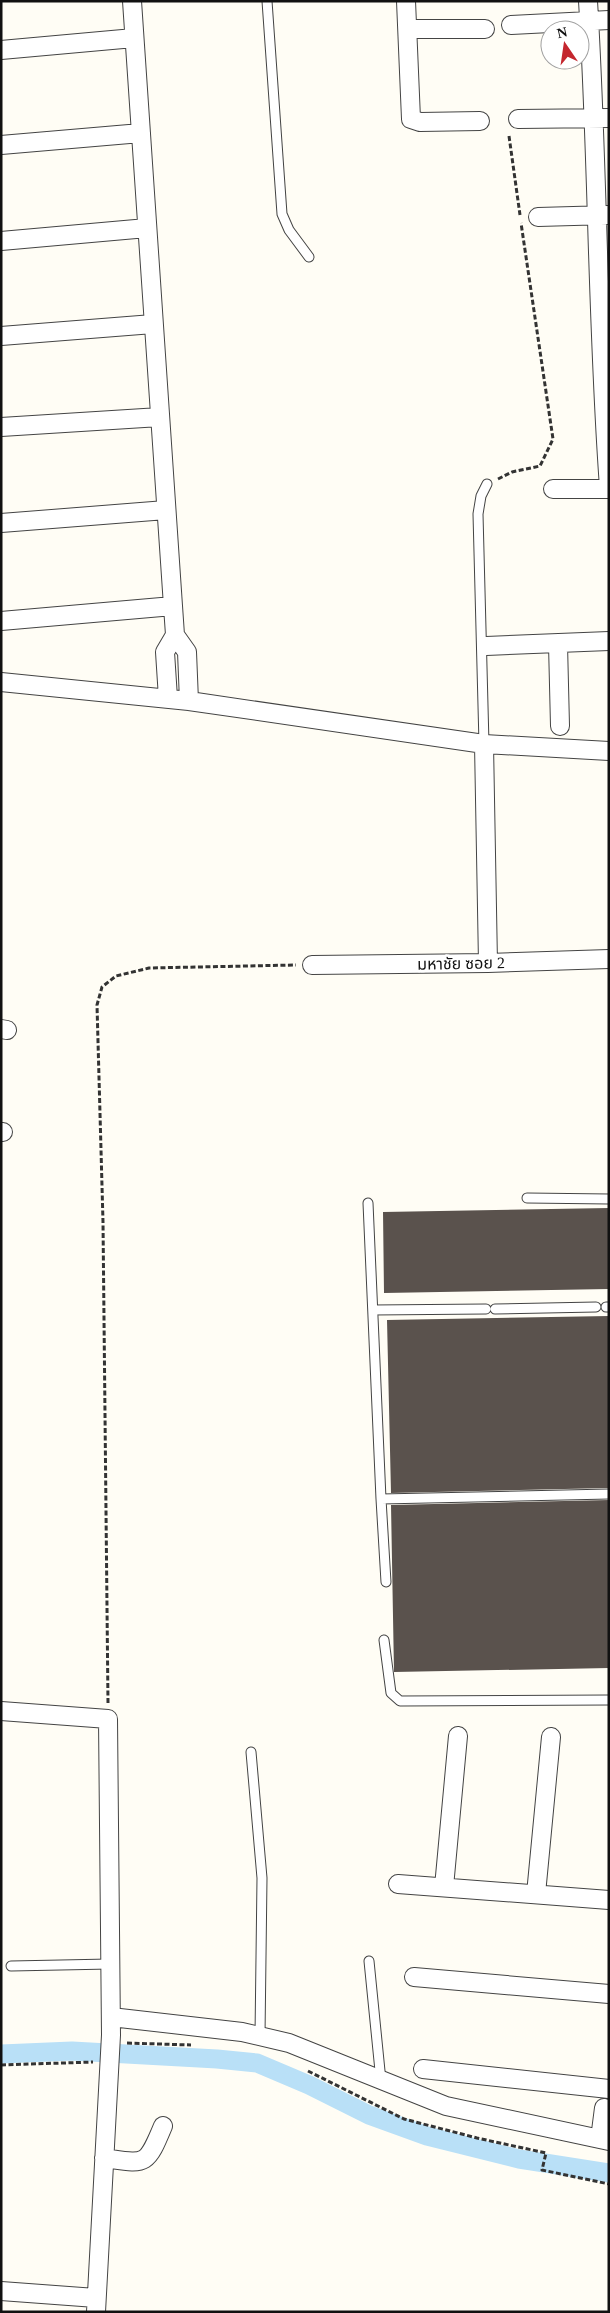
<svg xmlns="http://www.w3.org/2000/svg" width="610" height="2313" viewBox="0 0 610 2313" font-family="'Times New Roman','Noto Sans Thai',serif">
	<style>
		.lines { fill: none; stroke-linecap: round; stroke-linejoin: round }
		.canal { stroke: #b9e0f7; stroke-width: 19 }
		.building { fill: #5a524d }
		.service-casing { stroke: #444; stroke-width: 11 }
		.minor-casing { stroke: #444; stroke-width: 20 }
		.path { stroke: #333; stroke-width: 3; stroke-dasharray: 5 2.5; stroke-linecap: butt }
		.service { stroke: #fff; stroke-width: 9 }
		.minor { stroke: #fff; stroke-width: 18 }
		.labels { text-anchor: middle; stroke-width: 5; stroke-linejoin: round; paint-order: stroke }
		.street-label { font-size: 16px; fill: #111; stroke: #fff }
	</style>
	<rect width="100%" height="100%" fill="#fffdf5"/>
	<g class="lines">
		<!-- canal -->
		<path class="canal" d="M1,2054L72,2051L217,2059L257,2063L309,2085L369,2115L427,2136L519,2159L609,2173"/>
	</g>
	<!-- building -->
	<path class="building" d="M609,1208V1289L384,1293L383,1212Z
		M609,1316V1488L391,1493L387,1320Z
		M609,1500V1668L394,1672L391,1505Z"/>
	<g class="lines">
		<!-- service casing -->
		<g class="service-casing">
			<path id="service" d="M267,1L282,214L289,230L309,257
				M484,744L478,514L481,496L487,484
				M527,1198L609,1199
				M368,1203L381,1499L609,1494
				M606,1307H609
				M495,1309L596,1307
				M373,1310L486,1309
				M381,1499L386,1582
				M384,1640L391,1693L400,1701L609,1700
				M251,1752L262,1878L260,2036
				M369,1961L381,2081
				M11,1966L110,1964"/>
		</g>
		<!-- minor casing -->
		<g class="minor-casing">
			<path id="minor" d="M132,1L173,606L175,635L187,652L189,701
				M406,1L411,119L420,122L480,121
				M588,1C598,163 597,326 609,487
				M511,25L609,20
				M408,29H485
				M1,50L134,38
				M518,119L609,118
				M1,145L141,133
				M538,217L609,215
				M1,241L147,228
				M1,336L153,324
				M1,427L160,417
				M553,489H609
				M1,523L166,510
				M1,621L173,606
				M558,644L560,726
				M486,646L609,641
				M1,682L189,701L484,744L609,751
				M168,698L165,652L175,635
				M484,744L488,963
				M312,965L488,963L609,959
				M1,1029L7,1030
				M1,1132H3
				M1,1711L108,1719L111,2035L96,2312
				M398,1884L609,1900
				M444,1887L458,1736
				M536,1894L551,1737
				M414,1977L609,1994
				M111,2017L242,2032L289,2043L446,2106L609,2141
				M423,2069L609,2089
				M600,2139L604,2108
				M104,2158C146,2164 146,2167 163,2126
				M1,2291L96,2298"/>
		</g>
		<!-- path -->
		<path class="path" d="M509,136L520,215
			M498,479L512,472L540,466L553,439L521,223
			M108,1703L103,1222L97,1005L102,987L116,976L149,968L296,965
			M127,2043L191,2045
			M1,2065L93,2062
			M308,2071L404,2119L477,2138L546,2153L542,2170L609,2184"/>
		<!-- service -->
		<use href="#service" class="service"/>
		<!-- minor -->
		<use href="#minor" class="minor"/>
	</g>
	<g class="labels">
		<!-- street labels -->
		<g class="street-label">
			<text transform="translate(461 963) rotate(-1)" y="6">มหาชัย ซอย 2</text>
		</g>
	</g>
	<!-- border -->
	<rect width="610" height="2313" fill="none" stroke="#111111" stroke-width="5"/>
	<!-- north arrow -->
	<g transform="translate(565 45) rotate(347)"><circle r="24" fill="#ffffff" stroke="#a0a0a0"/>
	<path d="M0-4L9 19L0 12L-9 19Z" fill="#c4262e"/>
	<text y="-8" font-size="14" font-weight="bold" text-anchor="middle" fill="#111111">N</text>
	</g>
</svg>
